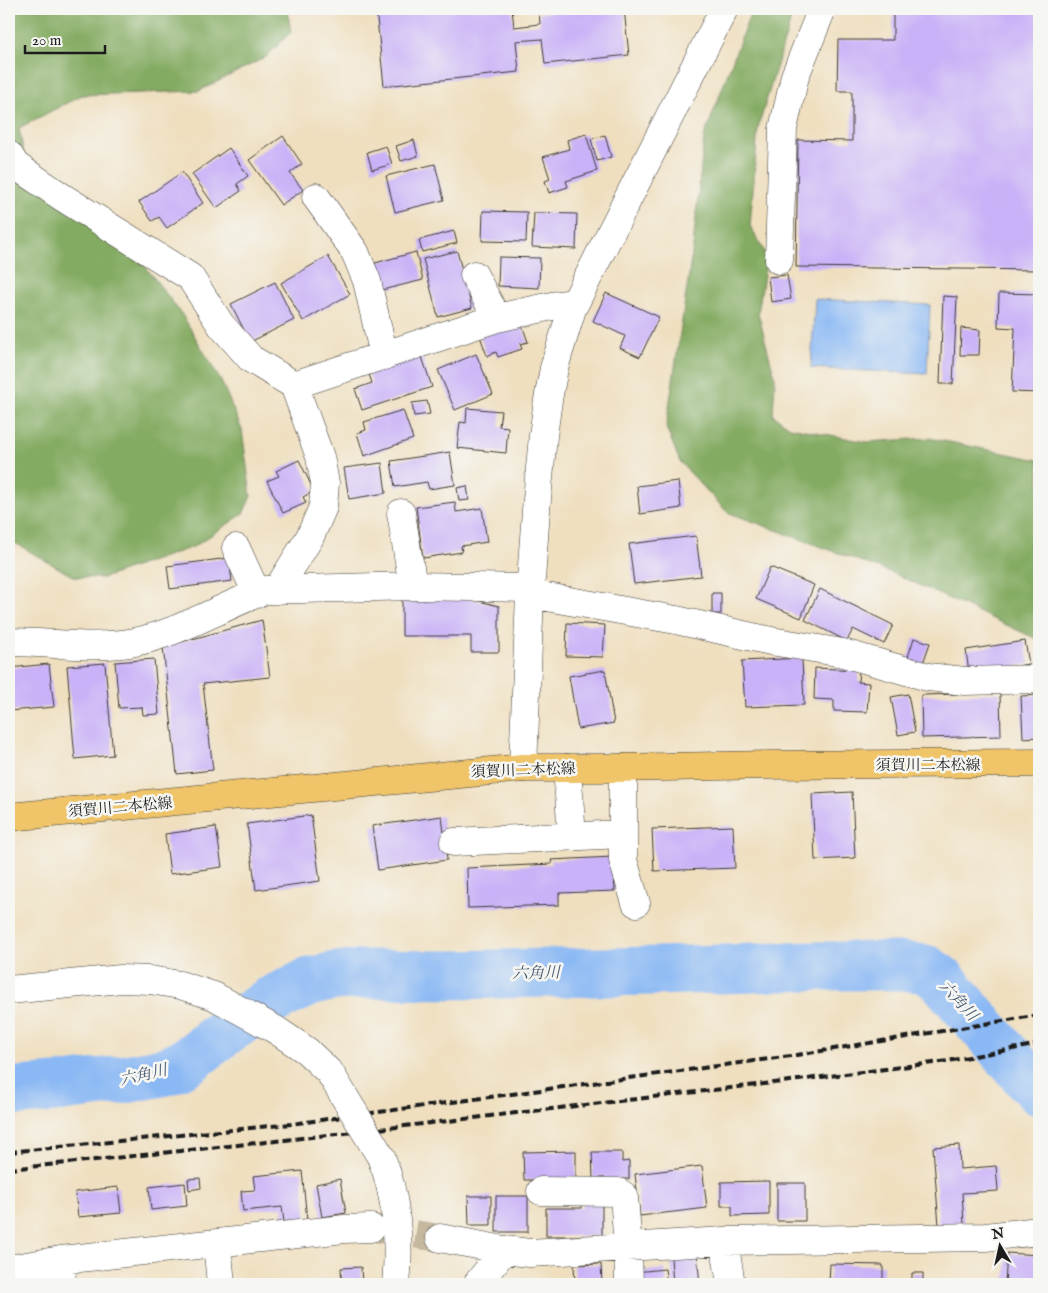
<svg xmlns="http://www.w3.org/2000/svg" width="1048" height="1293" viewBox="0 0 1048 1293" font-family="'IM FELL English','Noto Serif JP',serif">
	<style>
		.forest { fill: #84ab62; stroke: #50643f }
		.water { fill: #89b8f4; stroke: #526a88 }
		.lines { fill: none; stroke-linecap: round; stroke-linejoin: round }
		.river { stroke: #89b8f4; stroke-width: 49 }
		.building { fill: #c9b2f7 }
		.minor-tunnel { stroke: #c5b89e; stroke-width: 28; stroke-dasharray: 28 14; stroke-linecap: butt }
		.minor-casing { stroke: #3c3934; stroke-width: 29 }
		.major-casing { stroke: #3c3934; stroke-width: 29 }
		.minor { stroke: #fff; stroke-width: 28 }
		.major { stroke: #f0c469; stroke-width: 28 }
		.rail { stroke: #1c1c1c; stroke-width: 4; stroke-dasharray: 8 4; stroke-linecap: butt }
		.minor-bridge-casing { stroke: #3c3934; stroke-width: 29; stroke-linecap: butt }
		.minor-bridge { stroke: #fff; stroke-width: 28 }
		.labels { text-anchor: middle; stroke-width: 5; stroke-linejoin: round; paint-order: stroke }
		.street-label { font-size: 15px; fill: #1c1c1c; stroke: #f6f6f2 }
		.water-label { font-size: 16px; font-style: italic; fill: #485a72; stroke: #f6f6f2 }
	</style>
	<rect width="100%" height="100%" fill="#f6f6f2"/>
	<filter id="ink" filterUnits="userSpaceOnUse"><feTurbulence type="fractalNoise" baseFrequency=".02" numOctaves="2"/><feDisplacementMap in="SourceGraphic" scale="10" xChannelSelector="R" yChannelSelector="G"/><feConvolveMatrix kernelMatrix="1 2 1 2 8 2 1 2 1" color-interpolation-filters="sRGB"/></filter>
	<filter id="wash" filterUnits="userSpaceOnUse"><feTurbulence type="fractalNoise" baseFrequency=".0096" numOctaves="4" result="noise"/><feDisplacementMap in="SourceGraphic" scale="20" xChannelSelector="R" yChannelSelector="G"/><feGaussianBlur stdDeviation="1.12" result="paint"/><feColorMatrix in="noise" values="0 0 0 0 0 0 0 0 0 0 0 0 0 0 0 0 0 1.4 0 .05"/><feComposite in="paint" operator="in"/></filter>
	<g filter="url(#wash)">
		<rect width="100%" height="100%" fill="#efdfbf"/>
		<!-- forest -->
		<path class="forest" d="M9,9H287L291,32L266,57L199,91L82,95L19,128L24,154L125,240L183,316L222,383L242,430L251,496L243,514L193,547L103,578L74,577L17,544L9,541Z
			M752,9H794L758,128L750,226L767,256L758,313L775,378L773,415L790,427L866,442L929,438L1039,460V640L895,574L727,512L680,462L666,427L693,247L704,137Z"/>
		<!-- water -->
		<path class="water" d="M815,299L930,305L927,374L811,368Z"/>
		<g class="lines">
			<!-- river -->
			<path class="river" d="M9,1092L55,1088L121,1080L167,1071L189,1060L223,1033L270,1001L309,982L335,976L366,974L448,975L655,971L815,966H901L926,969L942,980L1019,1069L1039,1091"/>
		</g>
		<g id="blocks">
			<!-- building -->
			<path class="building" d="M376,9H512L514,27L540,24L539,13L579,9H624L629,55L545,64L542,39L516,41L519,72L384,86Z
				M893,9H1039V270L796,267L798,140L852,141V91H837L838,40H893Z
				M586,134L597,171L566,181L568,187L549,193L545,181L550,179L543,157L569,149L567,140Z
				M605,135L611,157L597,161L591,139Z
				M283,136L302,164L290,173L303,190L281,205L249,160Z
				M414,140L418,156L401,161L396,146Z
				M386,146L392,164L372,170L367,152Z
				M229,148L248,176L237,184L241,191L216,208L192,174Z
				M435,164L444,200L395,212L386,176Z
				M182,172L203,203L167,228L159,217L152,221L139,202Z
				M483,211L527,212L526,242L482,241Z
				M534,213L577,214L576,249L532,247Z
				M454,231L457,243L422,252L419,240Z
				M457,251L472,308L438,317L423,259Z
				M416,252L423,280L382,290L375,263Z
				M328,256L350,294L303,321L281,283Z
				M499,257L540,258L539,288L498,286Z
				M787,275L791,299L771,302L768,277Z
				M275,282L294,320L250,342L231,304Z
				M606,293L659,317L640,357L620,348L625,336L593,321Z
				M999,293L1039,294V393L1012,392L1015,328L998,327Z
				M943,296L957,297L953,384H940Z
				M521,322L528,342L520,344L522,349L498,357L496,352L487,356L480,336Z
				M961,328L980,330L979,355H960Z
				M421,354L432,387L362,410L355,389L372,383L368,371Z
				M476,354L493,394L455,410L438,370Z
				M427,401L430,414L414,416L412,403Z
				M467,408L501,411L499,426L508,427L506,453L457,448L460,422L466,423Z
				M403,410L413,439L364,456L357,433L366,430L364,422Z
				M450,452L455,485L429,489L427,482L395,487L391,461Z
				M299,460L314,491L303,497L306,503L283,513L267,481L279,476L276,471Z
				M382,463L386,493L349,499L344,468Z
				M678,481L681,508L640,514L637,486Z
				M467,486L469,500L459,501L457,488Z
				M455,502L456,512L482,508L487,542L461,546L462,552L423,558L416,507Z
				M696,536L701,576L634,584L629,544Z
				M229,558L232,581L170,589L167,566Z
				M770,567L814,585L801,618L756,599Z
				M820,589L893,625L884,644L853,629L847,641L805,620Z
				M712,593H721V614H712Z
				M402,599H471L499,606V652H471V636H402Z
				M262,620L270,677L203,684L213,770L177,774L163,647Z
				M567,623L605,625L603,657L566,656Z
				M914,638L930,643L922,666L907,660Z
				M1025,641L1029,664L969,673L966,650Z
				M802,658L804,705L745,707L742,661Z
				M154,659L159,714L143,715L142,707L119,708L115,662Z
				M105,663L113,755L75,759L67,666Z
				M49,664L54,707L9,711V668Z
				M815,668L859,670L858,682L869,683L867,712L834,711V700L814,699Z
				M605,670L614,723L578,729L569,676Z
				M1000,693L1001,736L922,738L921,695Z
				M908,694L915,732L898,735L891,697Z
				M1039,695V737L1023,738L1021,696Z
				M852,792L855,858L815,860L812,794Z
				M311,815L320,881L256,890L247,824Z
				M442,816L447,860L378,870L372,826Z
				M733,826L735,868L654,871L652,829Z
				M216,827L222,867L170,874L165,834Z
				M613,857L615,891L559,893V905L468,908L467,868L552,864L551,860Z
				M959,1145L960,1169L996,1166L998,1191L962,1193L964,1224L939,1226L933,1147Z
				M576,1151V1180H524L523,1152Z
				M592,1152H622V1162L629,1161V1179H593Z
				M702,1166L707,1208L640,1216L635,1174Z
				M302,1171L307,1220L284,1222L282,1207L243,1211L241,1191L255,1190L253,1176Z
				M200,1178L201,1188L189,1190L188,1179Z
				M340,1179L346,1213L322,1217L316,1184Z
				M769,1181V1215L732,1216V1206H721V1182Z
				M185,1183L187,1206L151,1210L149,1187Z
				M777,1183H805V1221H777Z
				M118,1187L121,1213L78,1217L75,1192Z
				M468,1196H491V1225H469Z
				M496,1196H528V1232H496Z
				M582,1202H602V1236H546V1208H582Z
				M1007,1253L1039,1255V1284H1005Z
				M697,1254L700,1284H673L671,1257Z
				M601,1264L602,1284H575L574,1265Z
				M830,1264L883,1265V1284H829Z
				M361,1267L362,1284H342L341,1268Z
				M665,1269L667,1284H637L635,1272Z
				M912,1273H923V1284H912Z"/>
		</g>
	</g>
	<g filter="url(#ink)">
		<use href="#blocks" fill-opacity="0" stroke="#3c3934" stroke-width="1"/>
		<g class="lines">
			<!-- minor-tunnel -->
			<path class="minor-tunnel" d="M374,1228L440,1238"/>
			<!-- minor casing -->
			<g class="minor-casing">
				<path id="minor" d="M9,155L15,165L62,197L190,277L221,325L251,359L294,385
					M316,197L355,252L367,281L384,356
					M779,260L783,129L795,76L822,9
					M474,275L497,318
					M401,513L413,586
					M236,548L257,594
					M277,590L310,537L323,507L325,483L320,457L294,385L497,318L552,306L575,303
					M530,594L676,620L771,641L843,653L928,677L965,681L1039,679
					M9,642C51,642 93,650 135,642C179,633 223,606 266,590L413,586L530,588
					M523,768L530,594L536,510L543,436L548,400L554,368L572,309L724,9
					M567,768L572,836
					M623,768V860L636,903
					M454,842L623,834
					M9,990L121,979L150,980L180,985L214,996L276,1030L307,1051L330,1073
					M381,1157C397,1195 400,1244 396,1284
					M541,1191L618,1192L624,1196L628,1247L629,1284
					M440,1238L504,1250L530,1253L724,1241L986,1237L1039,1231
					M724,1241L731,1284
					M217,1243L221,1284
					M61,1260L62,1284
					M9,1269L61,1260L344,1229L371,1228
					M477,1284L504,1250"/>
			</g>
			<!-- major casing -->
			<g class="major-casing">
				<path id="major" d="M9,817L523,768H614L770,765L1039,763"/>
			</g>
			<!-- minor -->
			<use href="#minor" class="minor"/>
			<!-- major -->
			<use href="#major" class="major"/>
			<!-- rail -->
			<path class="rail" d="M9,1152L291,1124L791,1056L1039,1015
				M9,1169L285,1140L799,1080L948,1061L1039,1044"/>
			<!-- minor-bridge casing -->
			<g class="minor-bridge-casing">
				<path id="minor-bridge" d="M330,1073L381,1157"/>
			</g>
			<!-- minor-bridge -->
			<use href="#minor-bridge" class="minor-bridge"/>
		</g>
	</g>
	<g class="labels">
		<!-- street labels -->
		<g class="street-label">
			<text x="928" y="770">須賀川二本松線</text>
			<text transform="translate(523 770) rotate(-2)" y="5">須賀川二本松線</text>
			<text transform="translate(120 807) rotate(-5)" y="5">須賀川二本松線</text>
		</g>
		<!-- water labels -->
		<g class="water-label">
			<text transform="translate(536 972) rotate(-1)" y="6">六角川</text>
			<text transform="translate(959 1000) rotate(47)" y="6">六角川</text>
			<text transform="translate(143 1074) rotate(-13)" y="6">六角川</text>
		</g>
	</g>
	<!-- margin -->
	<rect width="1048" height="1293" fill="none" stroke="#f6f6f2" stroke-width="30"/>
	<!-- north arrow -->
	<g transform="translate(1000 1246) rotate(351)" stroke="#f6f6f2" stroke-width="4" paint-order="stroke">
	<path d="M0-4L9 19L0 12L-9 19Z" fill="#1c1c1c"/>
	<text y="-8" font-size="14" font-weight="bold" text-anchor="middle" fill="#1c1c1c">N</text>
	</g>
	<!-- scale -->
	<path d="M25 45v8h80v-8" fill="none" stroke="#1c1c1c" stroke-width="2.5"/>
	<text x="32" y="45" font-size="15" fill="#1c1c1c" stroke="#f6f6f2" stroke-width="4" paint-order="stroke">20 m</text>
</svg>
